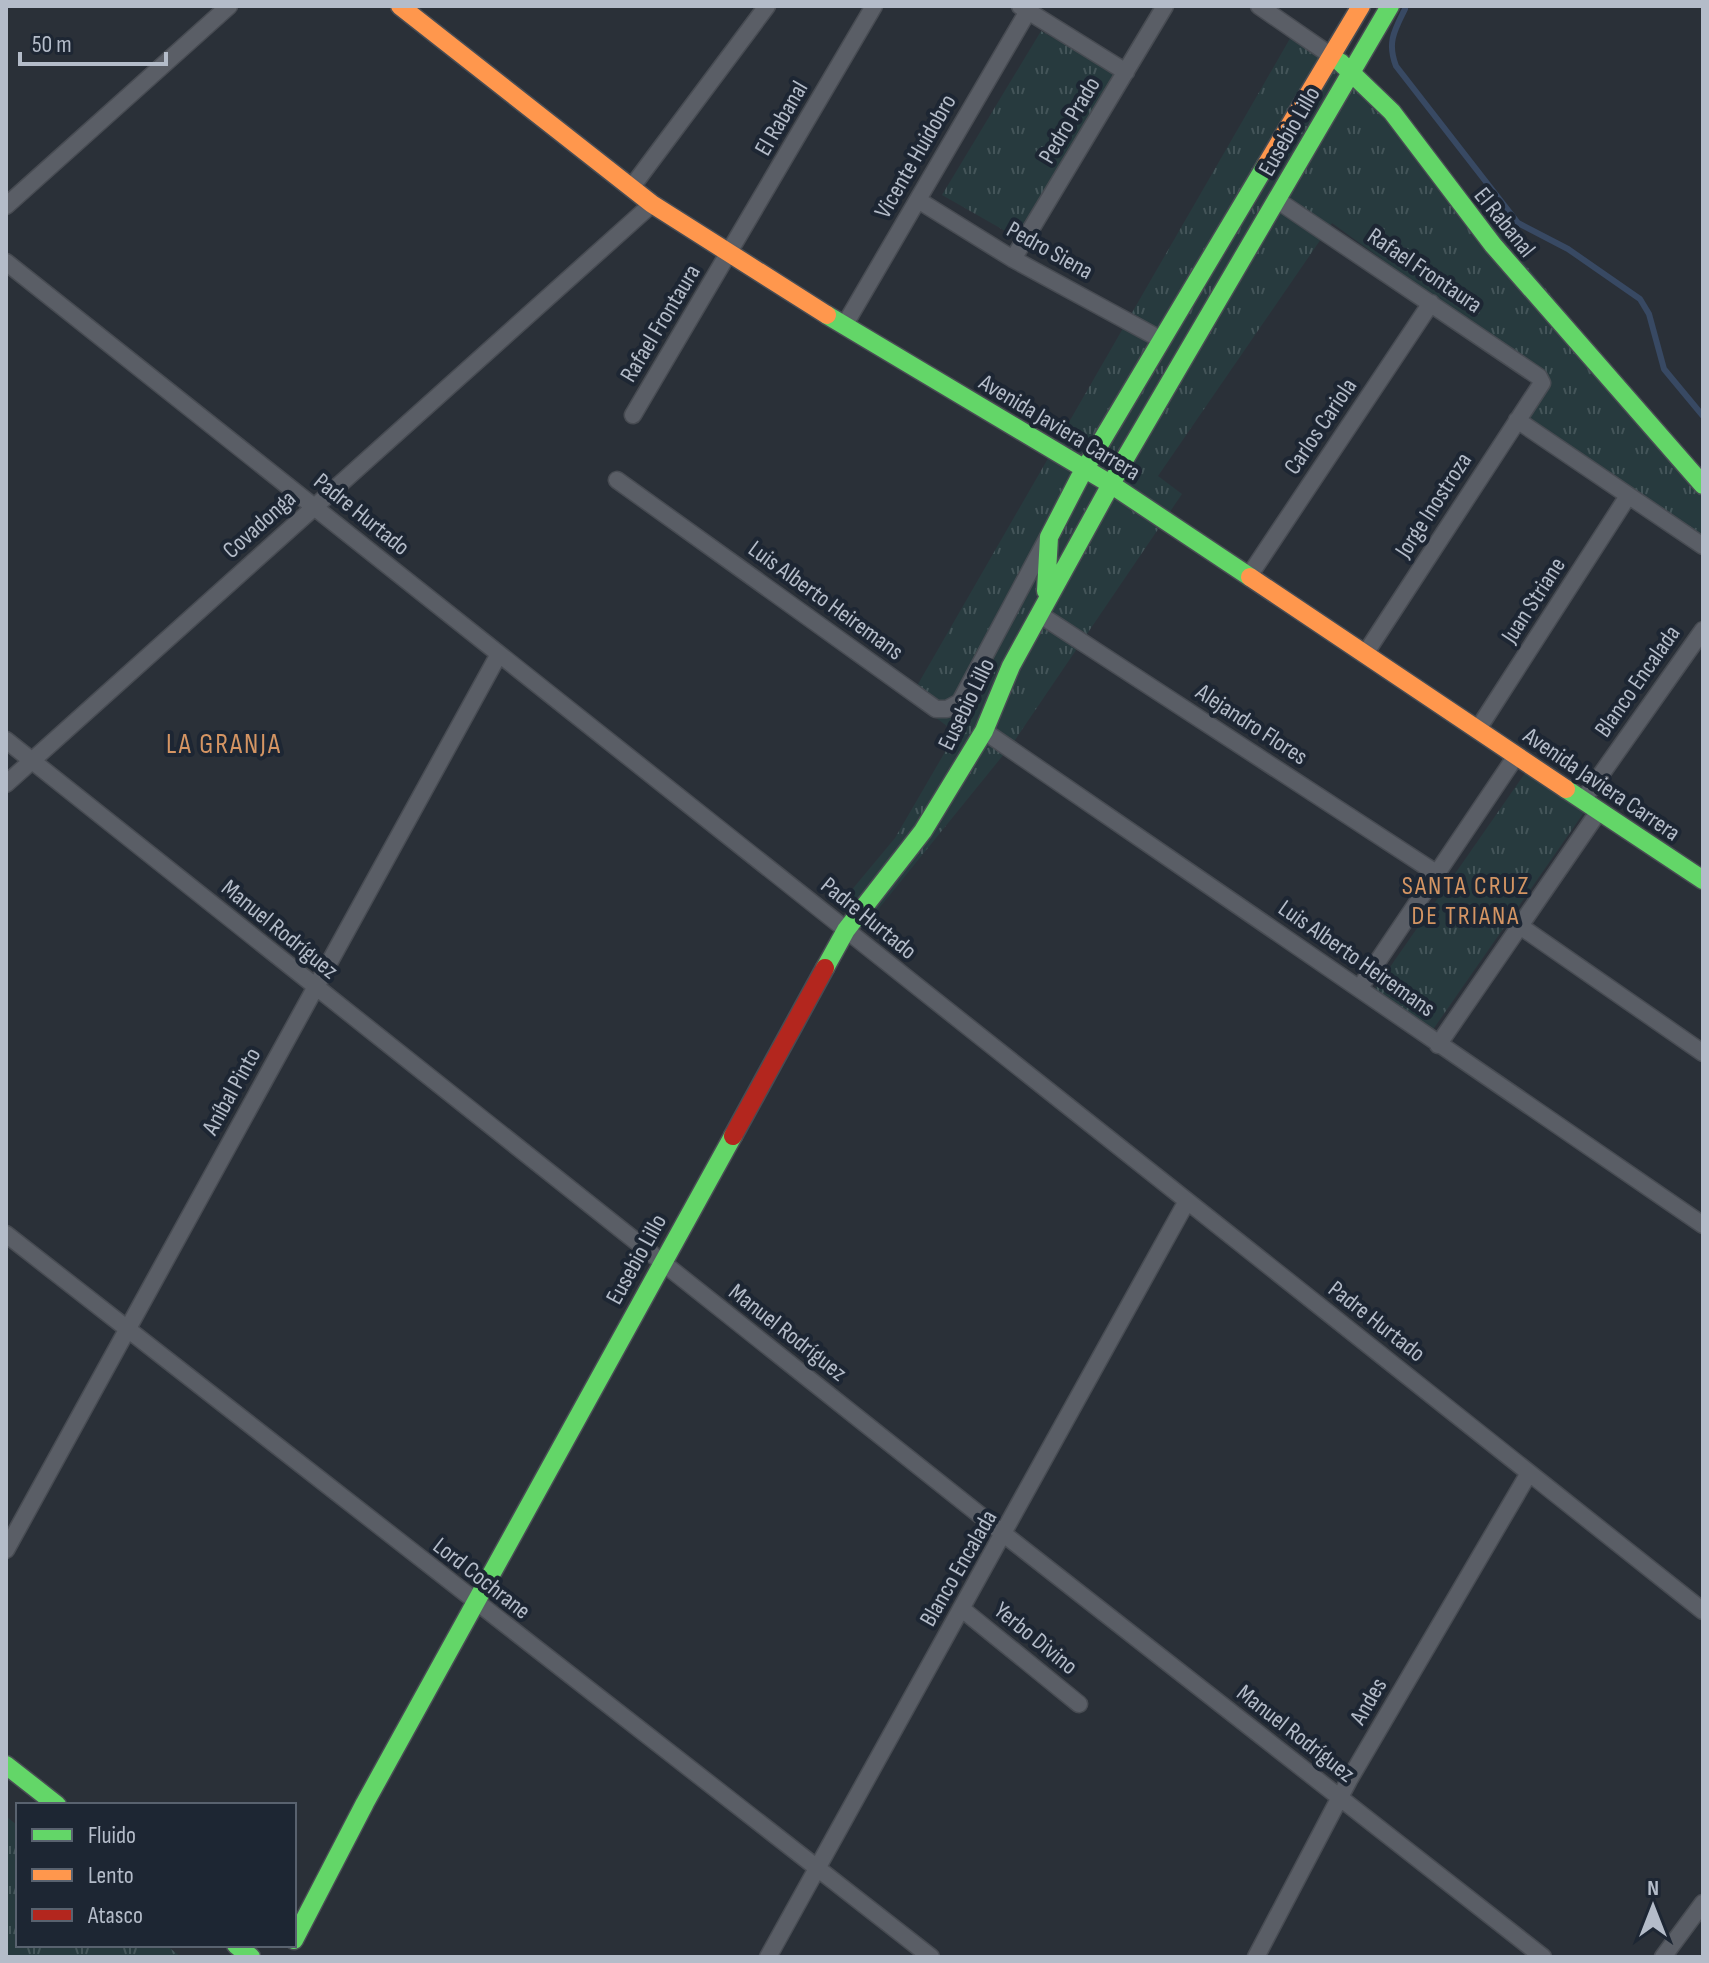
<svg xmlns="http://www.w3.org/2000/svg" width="1709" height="1963" viewBox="0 0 1709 1963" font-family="'Sofia Sans Condensed',sans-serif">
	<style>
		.grass { fill: url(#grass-tufts) }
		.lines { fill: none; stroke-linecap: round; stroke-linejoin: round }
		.stream { stroke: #384963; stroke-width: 6 }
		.street-casing { stroke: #484c53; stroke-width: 19 }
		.fast-casing { stroke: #484c53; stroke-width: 21 }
		.slow-casing { stroke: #484c53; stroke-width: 21 }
		.jam-casing { stroke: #484c53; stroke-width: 21 }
		.street { stroke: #5a5e66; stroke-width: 16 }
		.fast { stroke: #63d668; stroke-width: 18 }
		.slow { stroke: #ff974d; stroke-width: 18 }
		.jam { stroke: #b3261e; stroke-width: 18 }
		.labels { text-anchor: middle; stroke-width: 8; stroke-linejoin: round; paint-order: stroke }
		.street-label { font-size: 24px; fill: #b4bcc9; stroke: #1d2633 }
		.neighbourhood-label { font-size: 26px; letter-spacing: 2px; fill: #d59563; stroke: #1d2633 }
		.quarter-label { font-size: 28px; letter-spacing: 2px; fill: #d59563; stroke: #1d2633 }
	</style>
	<defs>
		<pattern id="grass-tufts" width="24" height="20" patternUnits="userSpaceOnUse" patternTransform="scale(2)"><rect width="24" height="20" fill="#273a3e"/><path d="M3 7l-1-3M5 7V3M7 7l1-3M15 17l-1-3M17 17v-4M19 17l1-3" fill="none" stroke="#445559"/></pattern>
	</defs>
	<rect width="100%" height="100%" fill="#2a3038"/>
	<!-- grass -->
	<path class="grass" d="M1296,28L1370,76L1703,479V539L1524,418L1548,380L1332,223L1158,476L1182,494L1013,743L867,923L840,904L895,838L956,733L910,698Z
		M1041,31L1119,75L1021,240L942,195Z
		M1530,766L1587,808L1432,1031L1374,990Z
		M6,1816L18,1826V1945H166L181,1957H6Z"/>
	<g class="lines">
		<!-- stream -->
		<path class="stream" d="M1405,9C1394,31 1387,43 1396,66L1518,223L1568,249L1640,299L1649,314L1664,369L1703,416"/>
		<!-- street casing -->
		<g class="street-casing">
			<path id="street" d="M1020,6L1126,72
				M1259,6L1333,57
				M631,188L767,6
				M918,200L1013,259L1160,339
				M1277,200L1539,377L1542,383L1365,654
				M6,206L229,6
				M1013,259L1165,6
				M6,262L1703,1611
				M844,326L1028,11
				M633,415L874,6
				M1517,420L1703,546
				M617,480L936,709H947L960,702L1047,539
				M1249,576L1431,303
				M1039,614L1439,875
				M1478,729L1628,496
				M984,731C1225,894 1463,1061 1703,1225
				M6,740L1005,1535L1543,1957
				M6,784L652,204
				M1583,800L1703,630
				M1520,926L1703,1053
				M1361,986L1516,756
				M1438,1045L1599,811
				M6,1234L931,1957
				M6,1550L499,654
				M962,1609L1079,1704
				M768,1957L1187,1201
				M1256,1957L1349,1780L1529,1473
				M1663,1957L1703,1903"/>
		</g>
		<!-- fast casing -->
		<g class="fast-casing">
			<path id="fast" d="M1340,62L1392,112L1493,245L1703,485
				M827,315L1112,485L1250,577
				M1046,591L1049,537L1080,477L1266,165
				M1566,789L1703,880
				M825,968L846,930L923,831L984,731L1011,666L1126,457L1390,6
				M6,1765L57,1805
				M294,1940L365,1803L733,1136
				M236,1945L251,1957"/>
		</g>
		<!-- slow casing -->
		<g class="slow-casing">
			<path id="slow" d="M400,6L652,204L827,315
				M1266,165L1361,6
				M1250,577L1566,789"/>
		</g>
		<!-- jam casing -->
		<g class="jam-casing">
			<path id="jam" d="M733,1136L825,968"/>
		</g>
		<!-- street -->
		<use href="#street" class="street"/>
		<!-- fast -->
		<use href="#fast" class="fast"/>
		<!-- slow -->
		<use href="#slow" class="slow"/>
		<!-- jam -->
		<use href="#jam" class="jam"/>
	</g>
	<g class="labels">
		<!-- street labels -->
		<g class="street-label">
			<text transform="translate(781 118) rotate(-60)" y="8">El Rabanal</text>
			<text transform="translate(1069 120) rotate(-59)" y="8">Pedro Prado</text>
			<text transform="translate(1289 131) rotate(-60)" y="8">Eusebio Lillo</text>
			<text transform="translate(915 156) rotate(-60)" y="8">Vicente Huidobro</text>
			<text transform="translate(1505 222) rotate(51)" y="8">El Rabanal</text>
			<text transform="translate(1050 250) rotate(29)" y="8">Pedro Siena</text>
			<text transform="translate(1425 270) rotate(34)" y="8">Rafael Frontaura</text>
			<text transform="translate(660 323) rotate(-59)" y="8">Rafael Frontaura</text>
			<text transform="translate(1320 426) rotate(-56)" y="8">Carlos Cariola</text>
			<text transform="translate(1060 427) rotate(31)" y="8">Avenida Javiera Carrera</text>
			<text transform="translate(1433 505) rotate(-57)" y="8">Jorge Inostroza</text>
			<text transform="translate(362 514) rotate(39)" y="8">Padre Hurtado</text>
			<text transform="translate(259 524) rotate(-42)" y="8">Covadonga</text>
			<text transform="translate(826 600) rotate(36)" y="8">Luis Alberto Heiremans</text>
			<text transform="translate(1533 600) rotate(-57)" y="8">Juan Striane</text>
			<text transform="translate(1637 681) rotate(-55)" y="8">Blanco Encalada</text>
			<text transform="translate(966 704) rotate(-64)" y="8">Eusebio Lillo</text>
			<text transform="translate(1252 724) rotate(33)" y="8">Alejandro Flores</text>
			<text transform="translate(1602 784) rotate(34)" y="8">Avenida Javiera Carrera</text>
			<text transform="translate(869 918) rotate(39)" y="8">Padre Hurtado</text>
			<text transform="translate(280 929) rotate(39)" y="8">Manuel Rodríguez</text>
			<text transform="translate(1357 958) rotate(35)" y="8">Luis Alberto Heiremans</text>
			<text transform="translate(231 1091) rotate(-61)" y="8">Aníbal Pinto</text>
			<text transform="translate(636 1259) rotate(-61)" y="8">Eusebio Lillo</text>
			<text transform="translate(1377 1321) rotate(38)" y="8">Padre Hurtado</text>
			<text transform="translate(788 1332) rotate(38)" y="8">Manuel Rodríguez</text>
			<text transform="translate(958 1568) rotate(-60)" y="8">Blanco Encalada</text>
			<text transform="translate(482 1578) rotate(38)" y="8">Lord Cochrane</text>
			<text transform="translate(1036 1638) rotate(39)" y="8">Yerbo Divino</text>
			<text transform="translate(1368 1701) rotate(-60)" y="8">Andes</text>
			<text transform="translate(1296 1733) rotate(38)" y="8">Manuel Rodríguez</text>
		</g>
		<!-- neighbourhood labels -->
		<g class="neighbourhood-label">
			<text x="1466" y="894">SANTA CRUZ<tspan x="1466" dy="30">DE TRIANA</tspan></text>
		</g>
		<!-- quarter labels -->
		<g class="quarter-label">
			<text x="224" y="753">LA GRANJA</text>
		</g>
	</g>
	<!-- border -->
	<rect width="1709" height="1963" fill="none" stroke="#b4bcc9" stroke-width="16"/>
	<!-- legend -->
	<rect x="16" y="1803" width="280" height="144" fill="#1d2633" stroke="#59626f" stroke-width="2"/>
	<rect x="32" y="1829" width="40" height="12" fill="#63d668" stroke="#59626f" stroke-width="2"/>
	<text x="88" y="1843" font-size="24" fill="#b4bcc9">Fluido</text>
	<rect x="32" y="1869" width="40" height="12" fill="#ff974d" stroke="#59626f" stroke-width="2"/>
	<text x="88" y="1883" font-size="24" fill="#b4bcc9">Lento</text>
	<rect x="32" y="1909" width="40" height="12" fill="#b3261e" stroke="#59626f" stroke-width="2"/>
	<text x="88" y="1923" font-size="24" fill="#b4bcc9">Atasco</text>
	<!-- north arrow -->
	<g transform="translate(1653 1907)" stroke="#1d2633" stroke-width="6" paint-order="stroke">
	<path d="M0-6L14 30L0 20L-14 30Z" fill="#b4bcc9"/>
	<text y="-12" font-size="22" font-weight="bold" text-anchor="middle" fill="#b4bcc9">N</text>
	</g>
	<!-- scale -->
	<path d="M20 52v12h146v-12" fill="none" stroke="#b4bcc9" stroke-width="4"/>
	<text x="32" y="52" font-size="24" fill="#b4bcc9" stroke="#1d2633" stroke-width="6" paint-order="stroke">50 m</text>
</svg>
